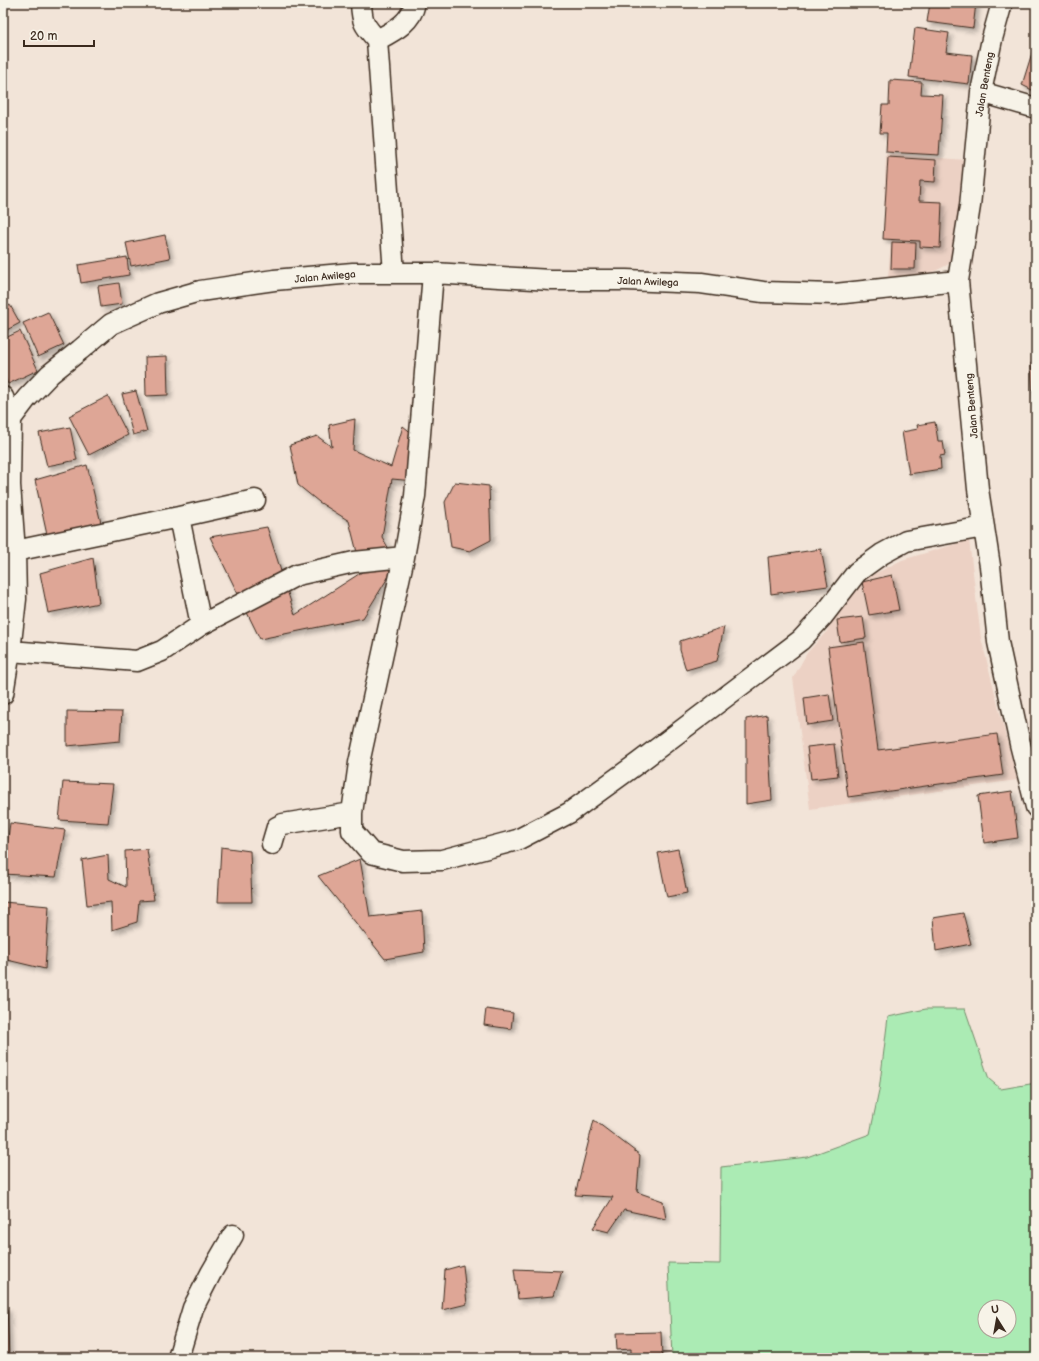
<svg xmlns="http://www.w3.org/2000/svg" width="1039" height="1361" viewBox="0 0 1039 1361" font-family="'Balsamiq Sans',sans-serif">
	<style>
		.built { fill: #ecd1c4 }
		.green { fill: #abebb4; stroke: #738a69; fill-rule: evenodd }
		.building { fill: #dea696; stroke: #3b2a1e; filter: url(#shadow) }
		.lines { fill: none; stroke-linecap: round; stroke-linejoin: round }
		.street-casing { stroke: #3b2a1e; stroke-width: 23 }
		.street { stroke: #f7f3e8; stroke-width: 20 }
		.labels { text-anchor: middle; stroke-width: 3; stroke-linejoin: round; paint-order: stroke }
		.street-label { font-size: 10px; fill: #3b2a1e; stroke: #f7f3e8 }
	</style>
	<defs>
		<filter id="shadow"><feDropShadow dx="3.5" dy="3.5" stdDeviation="2" flood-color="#0004"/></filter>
	</defs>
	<rect width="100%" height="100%" fill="#f2e4d8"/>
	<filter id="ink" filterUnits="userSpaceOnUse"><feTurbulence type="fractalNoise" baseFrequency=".025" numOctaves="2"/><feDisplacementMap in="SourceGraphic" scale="8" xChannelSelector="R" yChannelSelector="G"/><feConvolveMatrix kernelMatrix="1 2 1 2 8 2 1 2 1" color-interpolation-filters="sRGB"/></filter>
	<g filter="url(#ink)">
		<!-- built -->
		<path class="built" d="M886,154L967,160L955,254L949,264L935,271L920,275L888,278L891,240L883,239Z
			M969,540L981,638L1017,780L810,809L793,678L807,653L827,631L849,587L902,560Z"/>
		<!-- green -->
		<path class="green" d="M926,1009H965L989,1079L1001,1089L1036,1083V1358H672L668,1263L720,1264L721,1167L807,1157L870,1134L879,1091L888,1017ZM985,1307H1009V1331H985Z"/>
		<!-- building -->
		<path class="building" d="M930,3H976L973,28L927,22Z
			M915,28L949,33L946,52L972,55L969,84L909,77Z
			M1036,40V92L1022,85Z
			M890,80L922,82L921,94L943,95L939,155L886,152L887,133H880L882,105H889Z
			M888,157L936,160L935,182L920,181L919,201L942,202L940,248L920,247V241L883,239Z
			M165,235L170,258L131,266L126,243Z
			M892,242L916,243L915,269H891Z
			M127,257L129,275L81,283L78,265Z
			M119,283L122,304L101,307L98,286Z
			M10,305L20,323L3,332V308Z
			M48,312L64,345L38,357L23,323Z
			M1033,317H1036V349H1033Z
			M20,331L38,370L8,384L3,373V339Z
			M167,356L168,395L146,396L145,357Z
			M1031,363H1036V399L1033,400Z
			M136,391L147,431L133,435L122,394Z
			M108,396L128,435L89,455L69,416Z
			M355,419L353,450L391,467L403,426L418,438L414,481L392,479L382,537L397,563L363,618L260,639L210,537L267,527L295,615L362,572L349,521L319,502L298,485L290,445L317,436L332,447L329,425Z
			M935,422L938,441H943L945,455L940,456L941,469L909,474L902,432L918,429L917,425Z
			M70,427L77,460L47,466L39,433Z
			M87,465L101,523L47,535L35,480Z
			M455,482L489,486L491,540L470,551L451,547L445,502Z
			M821,549L828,586L771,594L768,557Z
			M93,558L99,603L48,613L40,573Z
			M892,575L899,610L869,615L862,582Z
			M863,617L866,638L840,642L837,620Z
			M724,627L717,661L686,670L680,650V641Z
			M864,642L878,750L997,734L1003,775L848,797L828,647Z
			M829,694L833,721L807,725L804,698Z
			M67,711L122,712L120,741L67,746Z
			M767,715L772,800L746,804V719Z
			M834,744L838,776L811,779L807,747Z
			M63,782L113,784L108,823L59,820Z
			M1012,791L1018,838L984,843L978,796Z
			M10,823L65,830L56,877L3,874Z
			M221,847L250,851L252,902H218Z
			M147,849L154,900L139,901L137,922L112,930L111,902L87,905L82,860L108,855L109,879L126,887L125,851Z
			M678,849L687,893L667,897L658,853Z
			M360,859L370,917L422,911L424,952L385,959L318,876Z
			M3,902L49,906L45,969L3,959Z
			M963,913L971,944L936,951L933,918Z
			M486,1009L513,1013L511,1029L484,1025Z
			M594,1120L640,1155L637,1192L663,1201L666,1219L624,1210L609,1232L593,1228L613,1197L575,1195Z
			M463,1265L467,1304L442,1310L445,1270Z
			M514,1269L562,1271L554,1296L518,1299Z
			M7,1308L9,1356L3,1357V1309Z
			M661,1332L662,1358H631V1349L617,1350L616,1333Z"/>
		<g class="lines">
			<!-- street casing -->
			<g class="street-casing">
				<path id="street" d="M361,3C362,23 364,25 377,40
					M1002,3L992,39L981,92L970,206L958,281L978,489L990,566L998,642L1020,744L1036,807
					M981,92L1036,108
					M394,273L377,40C394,31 411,23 415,3
					M3,397L11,419
					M179,517L255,500
					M15,551L179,517L201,625
					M404,557L359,763L352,813V831L371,853L403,861L442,860L517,840L569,813L638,763L801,640L823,616L857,572L882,554L906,541L984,527
					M10,651L137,661L162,651L201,625L297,575L354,562L404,557L415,496L433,273
					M3,694L10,651L16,599L15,551L10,485L11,419L27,398L50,374L80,350L111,324L158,303L200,291L274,280L353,273H433L551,280H626L701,283L763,292L835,294L958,281
					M272,844L277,827L283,824L352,813
					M178,1358L193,1308L211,1273L233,1235"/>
			</g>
			<!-- street -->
			<use href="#street" class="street"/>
		</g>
	</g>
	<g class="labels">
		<!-- street labels -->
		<g class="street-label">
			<text transform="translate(984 84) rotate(-80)" y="4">Jalan Benteng</text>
			<text transform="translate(325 276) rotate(-5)" y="4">Jalan Awilega</text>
			<text transform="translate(648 281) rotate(2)" y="4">Jalan Awilega</text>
			<text transform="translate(971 406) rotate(-95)" y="4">Jalan Benteng</text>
		</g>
	</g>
	<!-- margin -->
	<rect width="1039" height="1361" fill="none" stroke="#f7f3e8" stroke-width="16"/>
	<rect x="8" y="8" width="1023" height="1345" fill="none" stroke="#3b2a1e" stroke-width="1.5" filter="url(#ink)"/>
	<!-- north arrow -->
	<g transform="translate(997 1319) rotate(349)"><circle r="19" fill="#f7f3e8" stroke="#aca397"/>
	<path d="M0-3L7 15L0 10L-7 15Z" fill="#3b2a1e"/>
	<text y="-6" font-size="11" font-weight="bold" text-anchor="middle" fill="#3b2a1e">U</text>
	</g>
	<!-- scale -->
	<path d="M24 40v6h70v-6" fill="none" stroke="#3b2a1e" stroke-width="2"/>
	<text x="30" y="40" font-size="12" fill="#3b2a1e" stroke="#f7f3e8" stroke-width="3" paint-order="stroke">20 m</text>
</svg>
